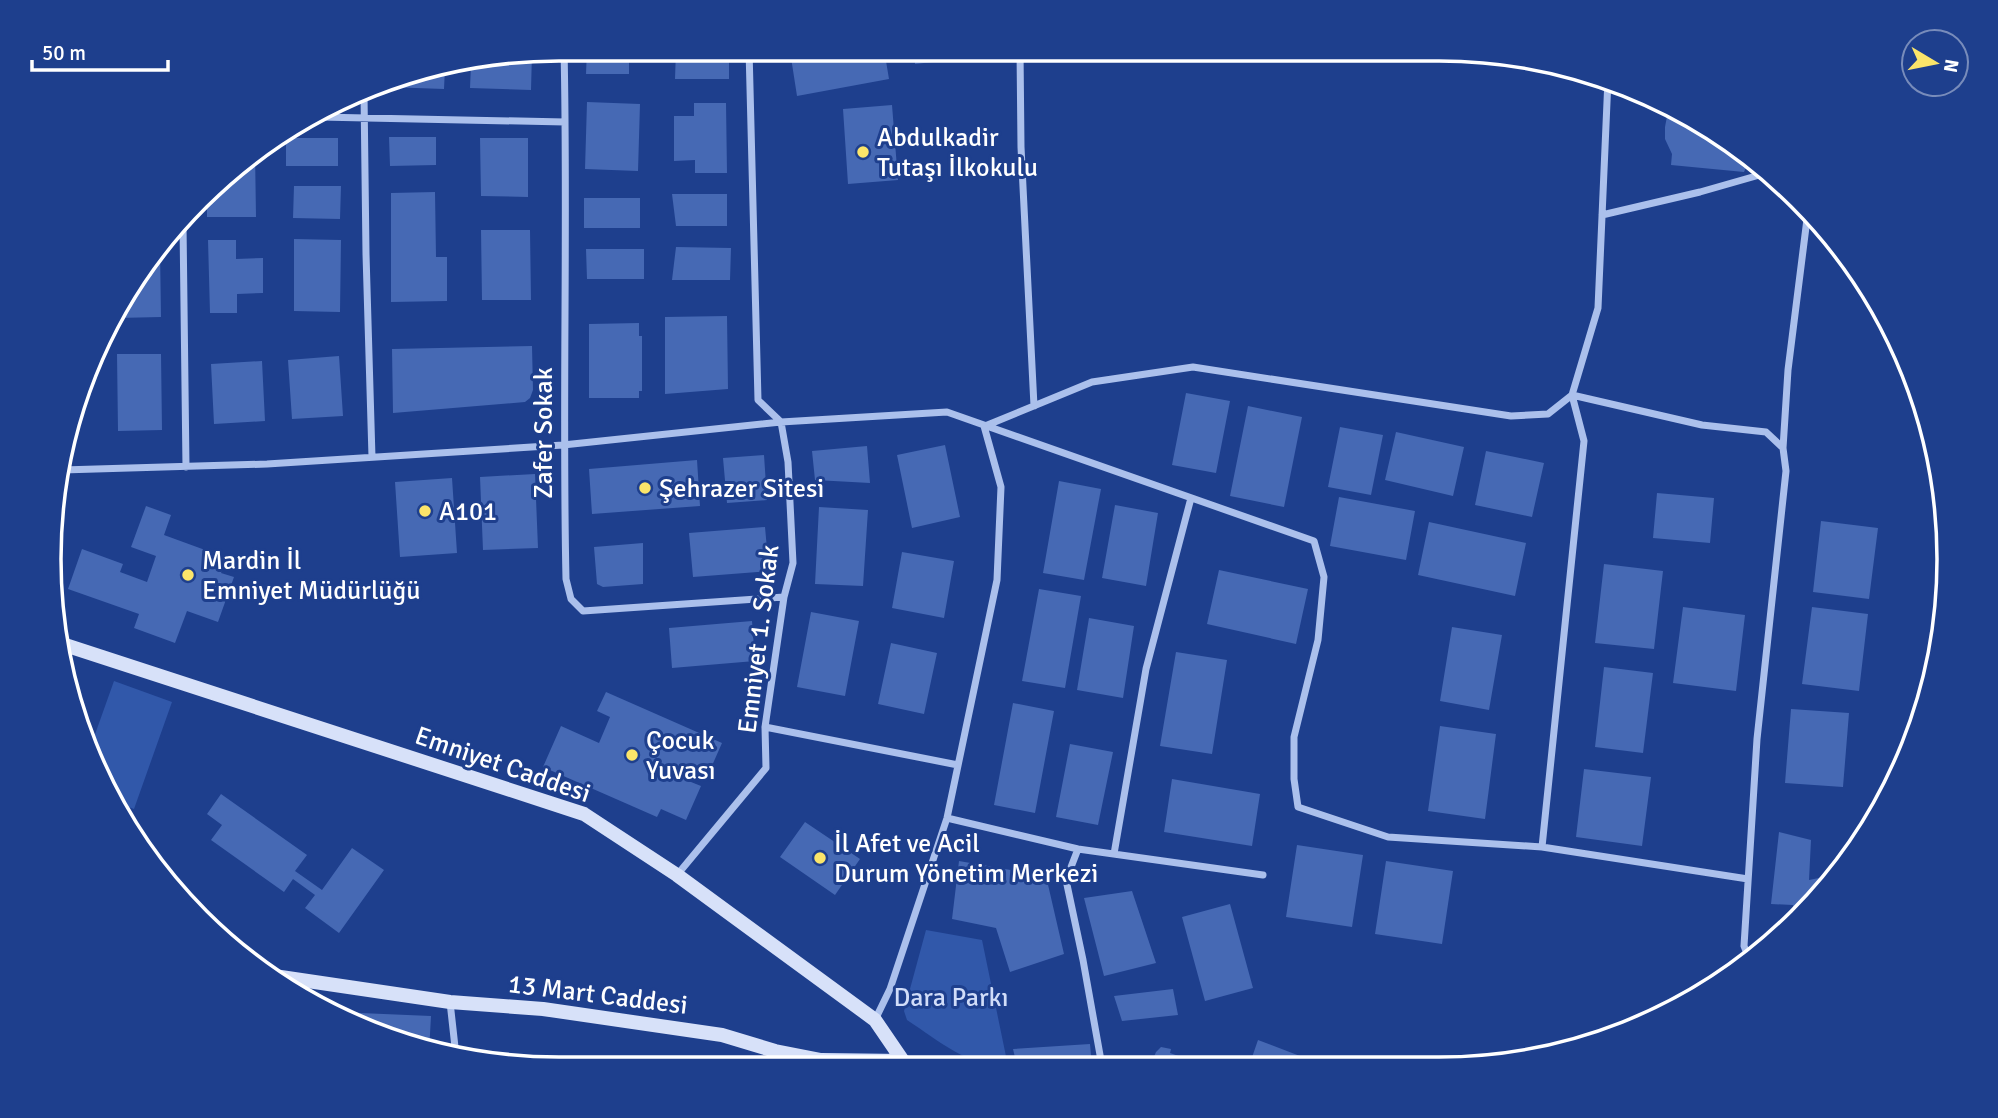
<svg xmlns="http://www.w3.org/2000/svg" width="1998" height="1118" viewBox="0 0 1998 1118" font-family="Signika,sans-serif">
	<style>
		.green { fill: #3158aa }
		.building { fill: #4669b4 }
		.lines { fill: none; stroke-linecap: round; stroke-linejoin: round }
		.street { stroke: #abc0ec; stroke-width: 7 }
		.secondary { stroke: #d7e1f9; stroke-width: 14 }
		.poi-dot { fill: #fbe56a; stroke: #1e3f8d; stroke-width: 2.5 }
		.labels { text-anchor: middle; stroke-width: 6; stroke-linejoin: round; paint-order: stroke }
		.poi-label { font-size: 26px; fill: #fff; stroke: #1e3f8d; text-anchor: start }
		.street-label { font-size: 26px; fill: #fff; stroke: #1e3f8d }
		.park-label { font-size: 26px; fill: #d1ddf9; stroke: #1e3f8d }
		.rim { fill: none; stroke: #fff; stroke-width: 3.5 }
	</style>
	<rect width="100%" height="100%" fill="#1e3f8d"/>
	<!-- green -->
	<path class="green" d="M114,681L172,702L134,809L118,803L88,754Z
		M926,930L982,940L1008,1066C966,1066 941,1042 907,1020L904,1011Z"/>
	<!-- building -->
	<path class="building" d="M587,49H629V74H586Z
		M676,49H729V79H675Z
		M798,49H884L889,79L797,96L790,51Z
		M914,49H977L978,57L915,64Z
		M532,53L531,90L470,88L471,64Z
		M445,68L444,89L387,87V80L395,76Z
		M587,102L640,104L638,171L585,169Z
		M694,103H726L727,173H695V160L674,161V116H694Z
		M892,105L898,180L848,184L843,109Z
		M1671,107L1694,118L1750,158L1744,172L1671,165L1672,154L1665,139V127L1668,111Z
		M389,137H436V165L390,166Z
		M286,138H338V166H286Z
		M480,138H528V197L481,196Z
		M255,151L256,217H207V199L249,154Z
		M294,186H341L340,219L293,218Z
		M435,192L436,257H447V301L391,302V193Z
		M672,194H727V226H676Z
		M584,198H640V228H584Z
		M481,230H530L531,300H482Z
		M294,239L341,240L340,312L294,311Z
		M208,240H236V259L263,258V293L237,294V313H210Z
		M676,247L731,248L730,280H672Z
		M160,249L161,317L117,318L135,275Z
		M586,249H644V279H587Z
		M727,316L728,389L665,394V317Z
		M639,323V336H642V391H639V398H589V324Z
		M532,346L533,390L530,398L525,402L393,413L392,349Z
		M117,354H161L162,430L118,431Z
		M339,356L343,416L292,419L288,360Z
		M262,361L265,421L214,424L211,364Z
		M1186,393L1230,401L1216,473L1172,465Z
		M1248,406L1302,417L1284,507L1230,496Z
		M1340,427L1383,435L1371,495L1328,487Z
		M1396,432L1464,447L1453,496L1385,480Z
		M945,445L960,517L912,528L897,455Z
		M867,446L870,483L815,480L812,451Z
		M1486,451L1544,463L1532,517L1475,505Z
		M764,455L767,500L727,503L723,458Z
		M697,460L700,506L592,514L589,469Z
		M535,474L538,548L483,550L480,477Z
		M452,478L457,553L400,557L395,482Z
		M1059,481L1101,489L1084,580L1043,573Z
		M1657,493L1714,498L1710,543L1653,538Z
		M1339,497L1415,511L1406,560L1330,546Z
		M1115,505L1158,513L1146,586L1102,578Z
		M146,506L171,515L164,535L227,558L221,573L234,577L218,622L187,611L175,643L134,628L139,614L68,589L82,549L123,564L120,572L147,582L156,556L131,547Z
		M819,507L868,510L863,586L815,584Z
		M1821,521L1878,528L1869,599L1813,592Z
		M1429,522L1526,543L1515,596L1418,575Z
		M765,527L769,571L693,577L689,533Z
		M643,543V584L603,587L597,584L594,547Z
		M902,552L954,561L944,618L892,608Z
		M1604,564L1663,571L1654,649L1595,643Z
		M1219,570L1308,589L1296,644L1207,624Z
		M1039,589L1081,596L1065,688L1022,681Z
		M1683,607L1745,615L1736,691L1673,683Z
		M1812,607L1868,614L1859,691L1802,684Z
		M811,612L859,621L845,696L797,687Z
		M1089,618L1134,626L1123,698L1077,690Z
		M752,621L755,661L672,668L669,628Z
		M1452,627L1502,635L1489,710L1440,701Z
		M891,643L937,653L924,714L878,704Z
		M1176,652L1227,660L1212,754L1160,746Z
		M1604,667L1653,673L1643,753L1595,747Z
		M606,692L722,743L707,777L690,770L686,780L701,786L686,820L661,809L657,817L543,767L561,726L599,743L610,717L597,711Z
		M1013,703L1054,711L1035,813L994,805Z
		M1926,705L1922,723L1914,739L1918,706Z
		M1791,709L1849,713L1843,787L1785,783Z
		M1440,726L1496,734L1485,819L1428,811Z
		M1070,744L1113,752L1098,825L1056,817Z
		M1584,769L1651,777L1642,846L1576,837Z
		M1172,779L1260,794L1252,846L1164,832Z
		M221,794L307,855L295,871L322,890L352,848L384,870L339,933L305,908L315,895L293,879L284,892L211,840L222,825L207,814Z
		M805,822L860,859L835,895L780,857Z
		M1779,832L1811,840L1809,880L1834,875L1797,922L1793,905L1771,904Z
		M1297,845L1363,855L1352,927L1286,917Z
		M959,861L1046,876L1064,954L1010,972L996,928L952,919Z
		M1386,861L1453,871L1442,944L1375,934Z
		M1132,891L1156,963L1104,976L1084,898Z
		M1230,904L1253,988L1205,1001L1182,917Z
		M1173,989L1178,1015L1122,1021L1114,996Z
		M318,1006L339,1008V1015Z
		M360,1013L431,1016L429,1052L360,1024Z
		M1258,1040L1313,1061L1311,1065L1249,1066Z
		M1090,1044L1092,1066H1017L1013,1049Z
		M1161,1047L1171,1049L1170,1053L1201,1064V1060L1214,1066H1150L1156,1052Z"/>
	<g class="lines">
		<!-- street -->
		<path class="street" d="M564,49C568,226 562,402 566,579L571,599L583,611L784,597
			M1020,50L1021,147L1034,406
			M364,93L366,254L372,457
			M319,117L565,122
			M1602,215L1700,192L1770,172
			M183,224L186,467
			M985,426L1092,382L1193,367L1511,416L1548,414L1572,395L1598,308L1608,79
			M1783,448L1788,370L1808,211
			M62,470L267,464L563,445L781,422L947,412L1314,541L1324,577L1318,640L1294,737V779L1298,807L1388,837L1542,847L1748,879
			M765,727L958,765
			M947,818L1078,849L1263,875
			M1542,847L1584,441L1572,395L1702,425L1766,432L1783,448L1786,471L1757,739L1744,946L1750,961
			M1078,849L1066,880L1083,960L1102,1066
			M1114,854L1146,669L1191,498
			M677,875L766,768L765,727L784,597L793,563L788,462L781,422L758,400L749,49
			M450,1002L456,1056
			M875,1020L890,989L947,818L997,580L1001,487L984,426
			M774,1067L775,1051"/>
		<!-- secondary -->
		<path class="secondary" d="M62,644L584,814L677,875L875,1020L903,1061
			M274,976L450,1002L543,1009L722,1035L775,1051L821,1060L903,1061L914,1067"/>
	</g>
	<!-- markers -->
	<g class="poi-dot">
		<circle cx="863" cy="152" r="7"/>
		<circle cx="645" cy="488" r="7"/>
		<circle cx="425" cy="511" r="7"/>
		<circle cx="188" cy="575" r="7"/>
		<circle cx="632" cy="755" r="7"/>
		<circle cx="820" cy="858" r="7"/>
	</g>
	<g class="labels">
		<!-- poi labels -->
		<g class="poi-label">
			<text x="877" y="146">Abdulkadir<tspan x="877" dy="30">Tutaşı İlkokulu</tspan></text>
			<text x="659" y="497">Şehrazer Sitesi</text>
			<text x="439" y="520">A101</text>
			<text x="202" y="569">Mardin İl<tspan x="202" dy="30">Emniyet Müdürlüğü</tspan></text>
			<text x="646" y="749">Çocuk<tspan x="646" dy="30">Yuvası</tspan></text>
			<text x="834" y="852">İl Afet ve Acil<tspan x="834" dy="30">Durum Yönetim Merkezi</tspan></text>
		</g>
		<!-- street labels -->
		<g class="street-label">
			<text transform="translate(543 433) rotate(-90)" y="9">Zafer Sokak</text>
			<text transform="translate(758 639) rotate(-83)" y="9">Emniyet 1. Sokak</text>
			<text transform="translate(503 764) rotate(19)" y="9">Emniyet Caddesi</text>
			<text transform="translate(598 994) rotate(7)" y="9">13 Mart Caddesi</text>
		</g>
		<!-- park labels -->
		<g class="park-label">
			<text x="951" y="1006">Dara Parkı</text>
		</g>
	</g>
	<!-- crop -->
	<path d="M0 0H1998V1118H0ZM559 61H1439A498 498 0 0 1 1937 559V559A498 498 0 0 1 1439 1057H559A498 498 0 0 1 61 559V559A498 498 0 0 1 559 61Z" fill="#1e3f8d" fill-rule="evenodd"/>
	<path class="rim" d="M559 61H1439A498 498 0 0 1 1937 559V559A498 498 0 0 1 1439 1057H559A498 498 0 0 1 61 559V559A498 498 0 0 1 559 61Z"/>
	<!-- north arrow -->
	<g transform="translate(1935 63) rotate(100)"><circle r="33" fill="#1e3f8d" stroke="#788cbb" stroke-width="2"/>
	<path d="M0-5L12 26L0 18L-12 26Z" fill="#fbe56a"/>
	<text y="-10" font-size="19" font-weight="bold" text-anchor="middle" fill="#ffffff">N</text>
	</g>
	<!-- scale -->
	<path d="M32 60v10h136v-10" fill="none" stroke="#ffffff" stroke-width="3.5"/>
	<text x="42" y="60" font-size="21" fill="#ffffff" stroke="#1e3f8d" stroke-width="5" paint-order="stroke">50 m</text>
</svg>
